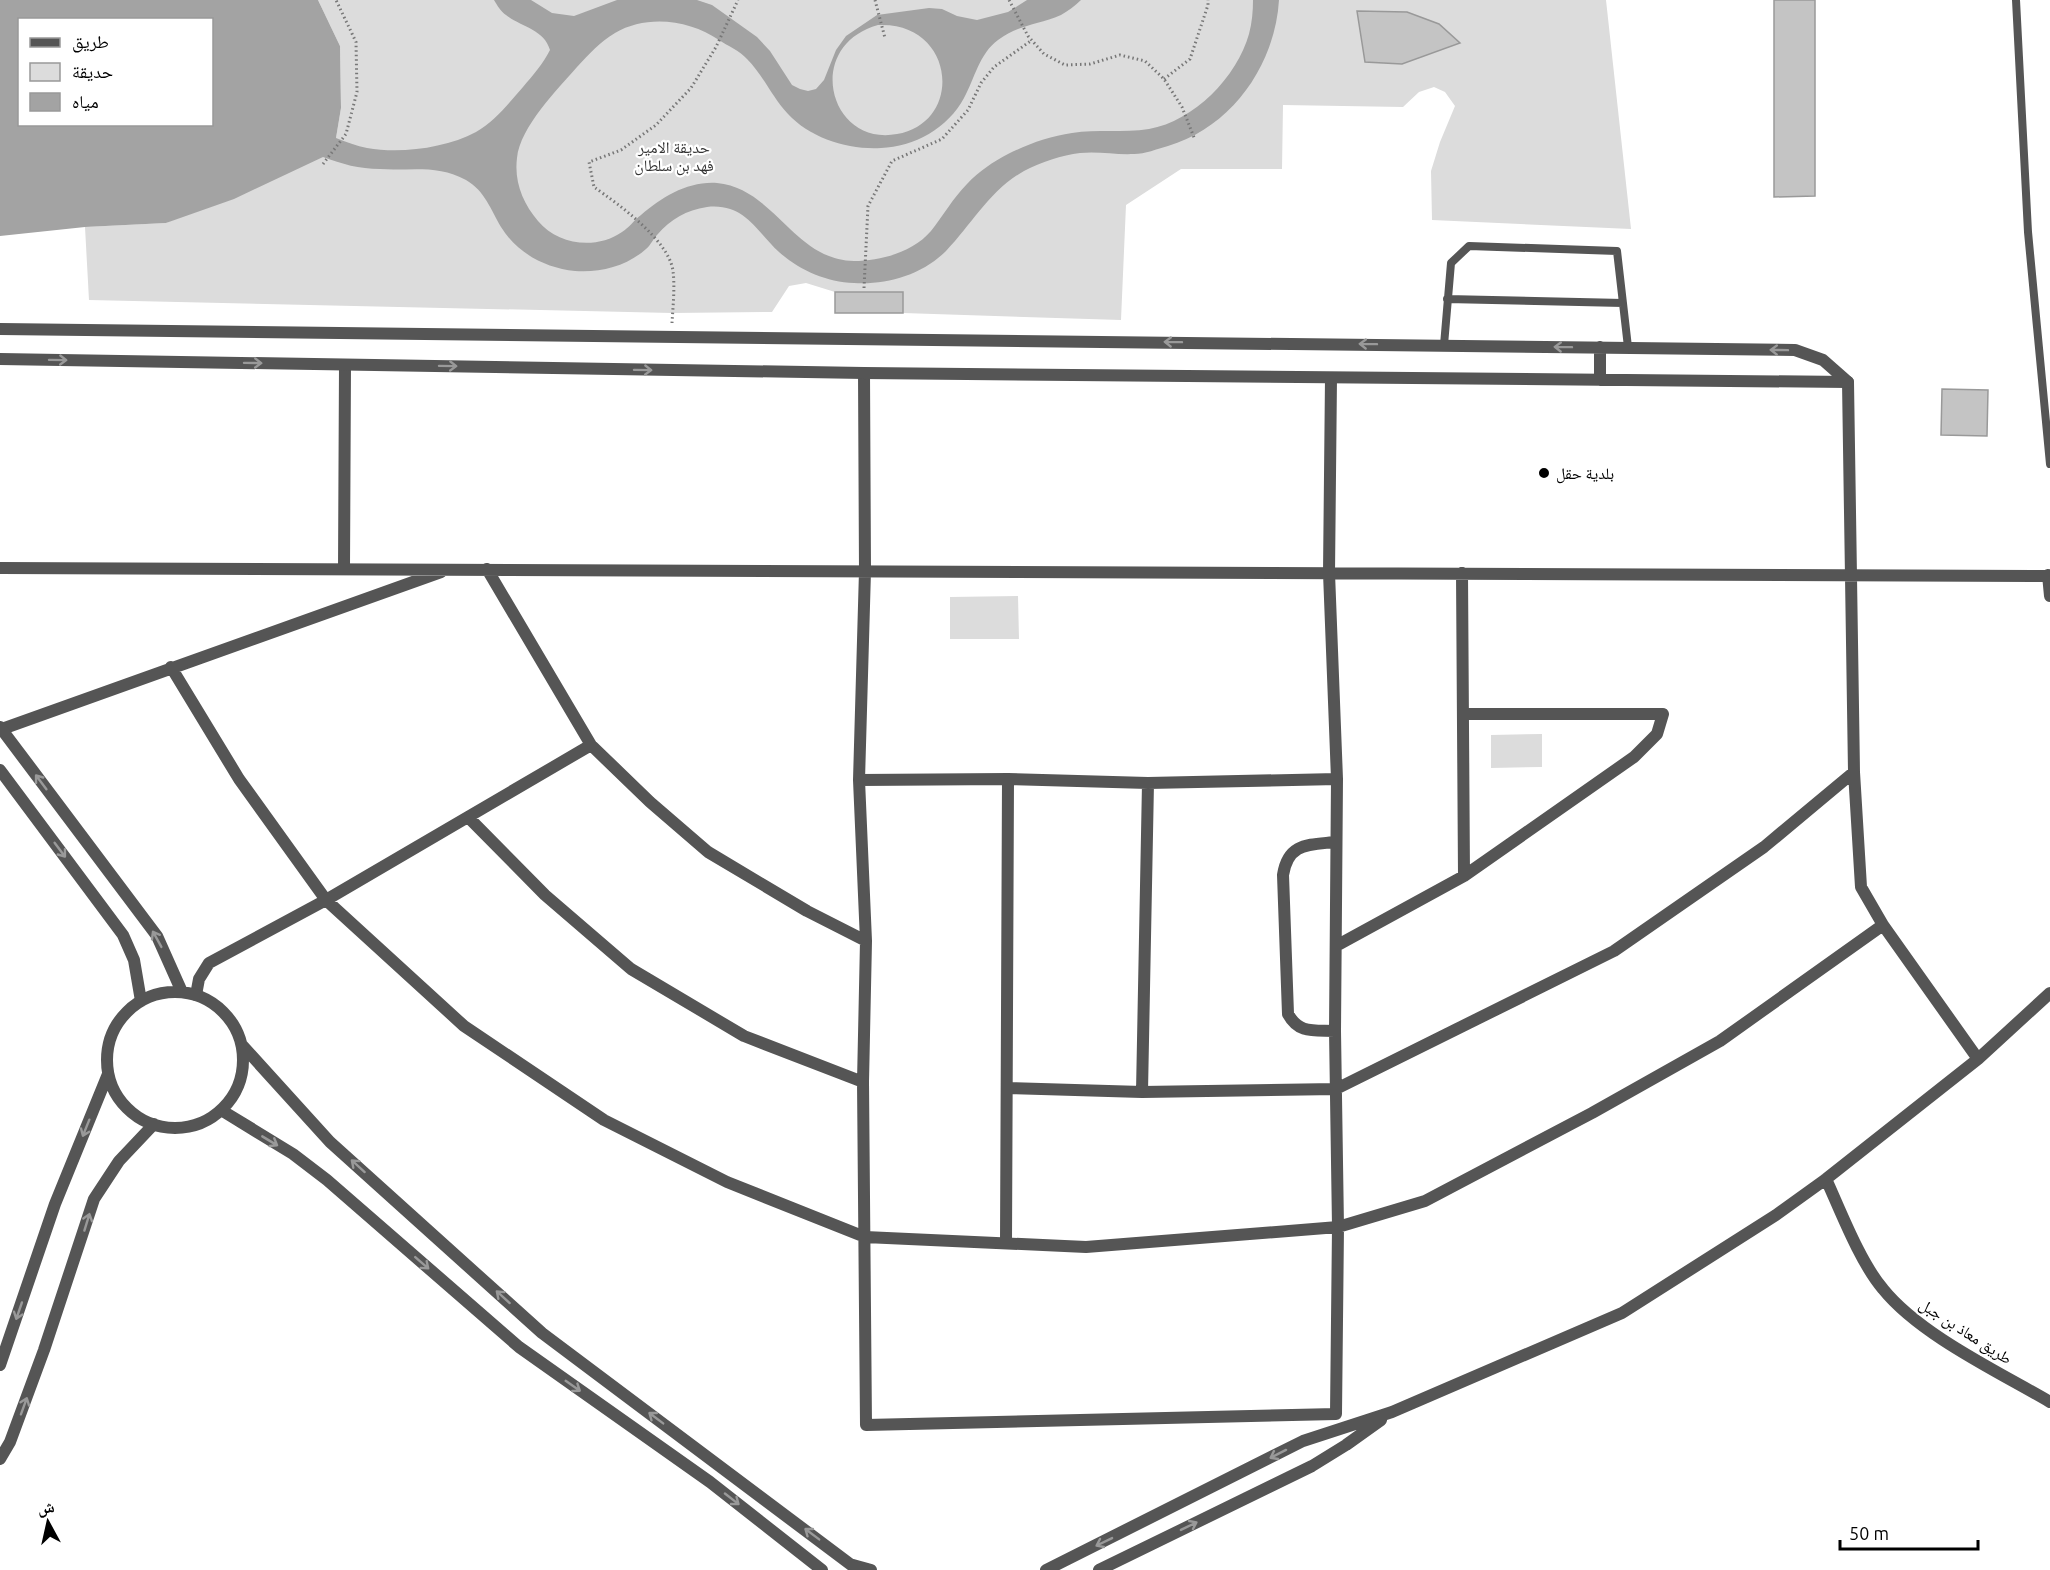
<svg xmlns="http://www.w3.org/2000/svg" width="2050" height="1570" viewBox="0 0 2050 1570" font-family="Ubuntu,'Noto Naskh Arabic',sans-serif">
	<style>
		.green { fill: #dcdcdc }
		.water { fill: #a3a3a3; fill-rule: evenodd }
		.building { fill: #c4c4c4; stroke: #999; stroke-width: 1.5 }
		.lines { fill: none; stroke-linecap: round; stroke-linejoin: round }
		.path { stroke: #777; stroke-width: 3; stroke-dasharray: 1.5 3; stroke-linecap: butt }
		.service { stroke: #555; stroke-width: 8 }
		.minor { stroke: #555; stroke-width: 12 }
		.tertiary { stroke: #555; stroke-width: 12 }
		.oneway { stroke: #999 }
		.poi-dot { fill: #000; stroke: #fff; stroke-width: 2 }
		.labels { text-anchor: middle; stroke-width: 4.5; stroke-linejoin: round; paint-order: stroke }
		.park-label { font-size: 16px; fill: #333; stroke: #fff }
		.poi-label { font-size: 16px; fill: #000; stroke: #fff; text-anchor: start }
		.street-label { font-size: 16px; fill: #000; stroke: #fff }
	</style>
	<rect width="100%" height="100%" fill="#fff"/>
	<!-- green -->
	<path class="green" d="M318,0H1606L1631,229L1432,220L1431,171L1440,142L1455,106L1445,92L1434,87L1419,92L1403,107L1283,105L1282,169H1181L1126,205L1121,320L903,313V292H835L806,283L789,286L772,312L672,313L89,300L85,227L166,223L336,138L341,108L340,46Z
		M1018,596L1019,639H950V597Z
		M1542,734V767L1491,768V735Z"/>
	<!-- water -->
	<path class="water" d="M0,0H318L340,46L341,108L336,138C346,142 357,146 367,148C401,154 446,148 476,132C495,121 509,103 523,87C533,75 543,64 550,50C544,29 521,27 506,15C501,12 497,5 494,0H531L552,13L574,16L617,0H697L712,5L757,37L770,51L792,85L800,89L808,91L816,89L824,80L836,50L846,36L877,15L929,8L942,9L957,16L977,20L1008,12L1027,0H1081C1075,6 1068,11 1061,15C1038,25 1020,24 998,40C979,54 975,78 964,98C948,128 914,147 881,148C848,150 810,138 788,114C772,97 763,75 747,59C740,51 728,46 719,40C690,20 647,14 615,33C600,42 589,54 577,67C557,90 520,127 517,158C514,182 523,203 538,221C558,245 596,250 622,232C629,228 634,220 641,215C662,197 688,181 717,183C774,188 794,260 854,261C881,261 913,252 931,231C943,216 953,198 967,184C979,171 993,162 1008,154C1028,144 1050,136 1072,133C1097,129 1123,133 1149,129C1194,121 1237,77 1249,34C1252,23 1253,11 1253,0H1279C1275,65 1232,127 1168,146C1157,149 1145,154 1134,154C1116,155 1098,151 1080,153C1062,155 1041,162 1024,171C990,190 972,224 946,251C922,275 887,285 854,283C826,282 799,270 779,252C756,231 745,203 707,207C686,210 671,219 657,235C653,239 651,245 646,249C627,266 600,273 575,271C545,268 517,253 501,227C491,210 485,191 466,180C438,164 410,171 380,169C359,169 342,164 323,157L234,199L166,223L85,227L0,236ZM20,20H212V124H20ZM878,25C955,21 965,122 897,134C829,147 803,46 878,25Z"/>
	<!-- building -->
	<path class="building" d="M1774,0H1815V196L1774,197Z
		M1357,11L1407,12L1439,24L1460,43L1402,64L1365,62Z
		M835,292H903V313H835Z
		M1942,389L1988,390L1987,436L1941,435Z"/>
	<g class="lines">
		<!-- path -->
		<path class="path" d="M875,0L885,38
			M1009,0L1028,36L1044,54L1065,65L1090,64L1120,55L1145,61L1164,79L1182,107L1195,140
			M1164,79L1190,59L1208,5V0
			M323,164L346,134L357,92L356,42L336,0
			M864,288L868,206L892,161L942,139L968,110L981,83L994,67L1032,40
			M672,323C673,306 675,287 673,271C669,240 618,204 594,187L589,162L621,150L656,125L691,88L716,47L738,0"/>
		<!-- service -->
		<path class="service" d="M2016,0L2028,232L2050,464
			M1447,299L1623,303
			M1444,345L1451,263L1469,246L1617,251L1628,347"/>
		<!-- minor -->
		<path class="minor" d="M864,373L865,571L859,780L866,941L863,1082L866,1425L1336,1414L1338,1227L1335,1031L1337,779L1329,573L1331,378
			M1848,382L1854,772L1861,887L1883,925L1978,1059
			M0,568L2050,576
			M344,569L345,365
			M487,569L591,745L650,802L708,852L807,911L866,941
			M1462,573L1464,876
			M2048,575L2050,596
			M171,667L239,779L326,900L464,1026L604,1120L727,1182L865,1237L1086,1247L1338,1227L1425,1201L1592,1113L1720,1041L1883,925
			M2,729L441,572
			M859,780L1008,779L1148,783L1337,779
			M468,817L545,895L631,969L744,1036L863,1082
			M1336,946L1464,876L1634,757L1657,734L1663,714H1463
			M196,995L199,979L209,963L326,900L591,745
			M1335,1031C1314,1030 1299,1034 1288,1014L1283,875C1288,843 1308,845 1335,842
			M1007,1088L1142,1092L1148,783
			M1142,1092L1336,1089L1614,951L1764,847L1854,772
			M1826,1179C1841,1212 1860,1262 1883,1289C1920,1335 1999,1372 2050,1402
			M1006,1243L1008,779
			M853,1565L871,1570
			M1046,1570L1303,1441L1392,1412L1622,1313L1776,1215L1826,1179L1978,1059L2050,993
			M1099,1570L1312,1466L1346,1445L1381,1420"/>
		<!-- tertiary -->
		<path class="tertiary" d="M0,329L1795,350L1823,360L1848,382
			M0,359L864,373L1848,382
			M1600,380V347
			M0,727L157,936L182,992
			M0,770L123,935L134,960L141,1001
			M107 1060a68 68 0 1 1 136 0a68 68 0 1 1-136 0Z
			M242,1045L330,1142L542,1333L858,1570
			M221,1110L293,1154L327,1180L519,1347L710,1482L822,1570
			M0,1365L55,1204L108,1074
			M0,1459L10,1442L44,1350L94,1199L119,1161L154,1124"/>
	</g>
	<!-- one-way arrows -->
	<defs><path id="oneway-shaft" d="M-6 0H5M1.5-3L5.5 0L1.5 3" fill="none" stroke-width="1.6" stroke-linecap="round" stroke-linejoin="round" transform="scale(1.5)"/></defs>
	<g class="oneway">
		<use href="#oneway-shaft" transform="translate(1173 342) rotate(-179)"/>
		<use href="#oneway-shaft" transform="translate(1368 344) rotate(-179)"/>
		<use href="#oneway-shaft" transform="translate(1563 347) rotate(-179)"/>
		<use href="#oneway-shaft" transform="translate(1779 350) rotate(-179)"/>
		<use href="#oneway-shaft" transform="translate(58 360) rotate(1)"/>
		<use href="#oneway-shaft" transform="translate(253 363) rotate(1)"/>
		<use href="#oneway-shaft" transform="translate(448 366) rotate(1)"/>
		<use href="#oneway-shaft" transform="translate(643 370) rotate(1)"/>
		<use href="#oneway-shaft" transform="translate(41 782) rotate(-127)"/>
		<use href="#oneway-shaft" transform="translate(60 850) rotate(53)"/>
		<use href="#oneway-shaft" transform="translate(157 939) rotate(-119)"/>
		<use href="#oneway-shaft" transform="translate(86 1128) rotate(112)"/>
		<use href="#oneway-shaft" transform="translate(270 1141) rotate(31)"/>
		<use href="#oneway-shaft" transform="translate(358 1166) rotate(-138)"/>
		<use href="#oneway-shaft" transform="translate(87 1222) rotate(-73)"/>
		<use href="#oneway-shaft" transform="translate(422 1263) rotate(41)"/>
		<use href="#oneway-shaft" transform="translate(503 1297) rotate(-138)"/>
		<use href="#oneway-shaft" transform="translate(19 1311) rotate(109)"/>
		<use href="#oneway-shaft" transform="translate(573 1386) rotate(35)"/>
		<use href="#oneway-shaft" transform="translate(24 1406) rotate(-70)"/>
		<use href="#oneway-shaft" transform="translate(656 1418) rotate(-143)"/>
		<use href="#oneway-shaft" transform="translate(1278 1454) rotate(153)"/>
		<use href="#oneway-shaft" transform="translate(732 1499) rotate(38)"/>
		<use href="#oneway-shaft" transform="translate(1189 1526) rotate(-26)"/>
		<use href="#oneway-shaft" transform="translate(812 1534) rotate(-143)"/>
		<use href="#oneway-shaft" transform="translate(1104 1542) rotate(154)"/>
	</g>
	<!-- markers -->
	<circle class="poi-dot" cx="1544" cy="473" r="6"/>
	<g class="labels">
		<!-- park labels -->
		<g class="park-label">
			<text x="674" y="153">حديقة الامير<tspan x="674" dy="18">فهد بن سلطان</tspan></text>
		</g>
		<!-- poi labels -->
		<g class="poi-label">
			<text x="1556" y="479">بلدية حقل</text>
		</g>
		<!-- street labels -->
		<g class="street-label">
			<text transform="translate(1966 1331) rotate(33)" y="6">طريق معاذ بن جبل</text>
		</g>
	</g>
	<!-- legend -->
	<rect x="18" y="18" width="195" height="108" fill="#ffffff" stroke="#999999" stroke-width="1.5"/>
	<rect x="30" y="38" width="30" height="9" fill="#555555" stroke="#999999" stroke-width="1.5"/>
	<text x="72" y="48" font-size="18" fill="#000000">طريق</text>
	<rect x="30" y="63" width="30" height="18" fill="#dcdcdc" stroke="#999999" stroke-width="1.5"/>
	<text x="72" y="78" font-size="18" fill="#000000">حديقة</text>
	<rect x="30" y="93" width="30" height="18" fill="#a3a3a3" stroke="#999999" stroke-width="1.5"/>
	<text x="72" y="108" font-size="18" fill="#000000">مياه</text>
	<!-- north arrow -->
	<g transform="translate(48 1522) rotate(352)" stroke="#ffffff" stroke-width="4.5" paint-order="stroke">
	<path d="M0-4.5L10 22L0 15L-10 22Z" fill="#000000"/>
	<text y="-9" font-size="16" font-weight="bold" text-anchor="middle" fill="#000000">ش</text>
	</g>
	<!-- scale -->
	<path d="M1840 1540v9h138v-9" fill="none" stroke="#000000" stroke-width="3"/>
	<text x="1849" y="1540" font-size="18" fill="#000000" stroke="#ffffff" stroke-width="4.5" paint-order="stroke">50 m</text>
</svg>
